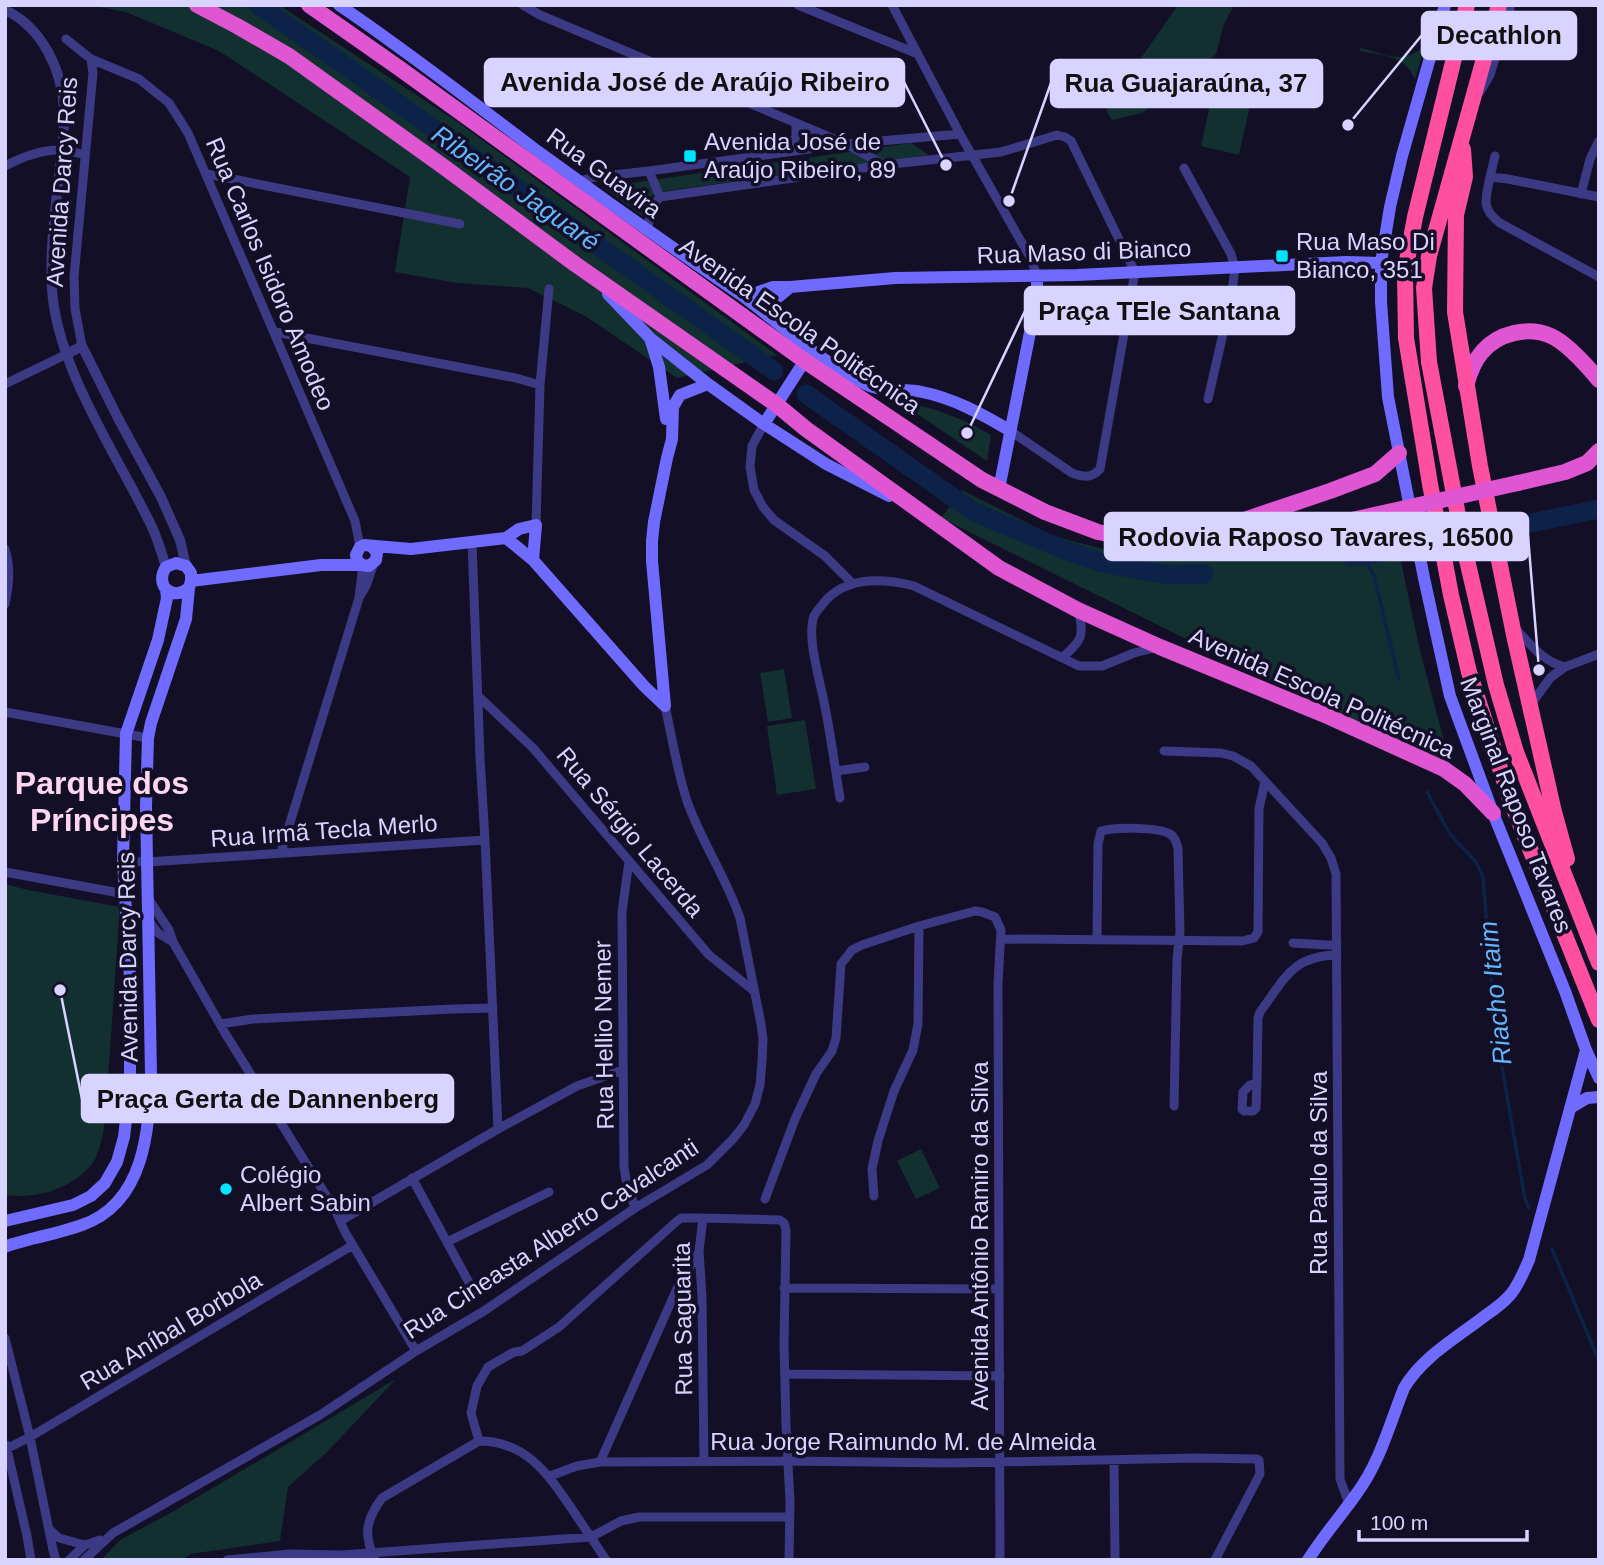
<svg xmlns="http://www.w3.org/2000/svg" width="1604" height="1565" viewBox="0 0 1604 1565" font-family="Helvetica,sans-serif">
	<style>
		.green { fill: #12302f }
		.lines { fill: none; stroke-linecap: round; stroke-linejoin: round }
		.stream { stroke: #0c2248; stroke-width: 3.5 }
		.river { stroke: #0c2248; stroke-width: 19 }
		.minor { stroke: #3d3a85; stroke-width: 9 }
		.tertiary { stroke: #3d3a85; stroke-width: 10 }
		.secondary { stroke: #6f6bff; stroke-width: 12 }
		.trunk { stroke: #e055d1; stroke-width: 16 }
		.motorway { stroke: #ff4fa3; stroke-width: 16 }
		.trunk-bridge { stroke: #e055d1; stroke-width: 16 }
		.poi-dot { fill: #00e5ff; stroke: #130f26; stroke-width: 2.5 }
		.labels { text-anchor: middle; stroke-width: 7; stroke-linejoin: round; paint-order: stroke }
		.poi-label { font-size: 24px; fill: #d9d4ff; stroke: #130f26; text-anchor: start }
		.street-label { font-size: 24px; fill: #d9d4ff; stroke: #130f26 }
		.water-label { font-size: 26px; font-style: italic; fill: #62b6ff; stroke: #130f26 }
		.district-label { font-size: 32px; font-weight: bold; fill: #ffd6f0; stroke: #130f26 }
		.leader { fill: none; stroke: #d9d4ff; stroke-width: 2.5 }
		.callout-dot { fill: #d9d4ff; stroke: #130f26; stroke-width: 2.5 }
		.callout { fill: #d9d4ff; stroke: #d9d4ff; stroke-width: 2.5 }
		.callout-label { font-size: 26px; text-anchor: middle; font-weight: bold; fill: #111 }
	</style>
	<rect width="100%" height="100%" fill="#130f26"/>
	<!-- green -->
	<path class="green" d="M89,5H279L459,123L777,355L677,378L585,316L528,288L457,283L395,272L410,177L219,51L126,12Z
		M1178,5H1234L1224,24L1216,54L1191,78L1142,113L1112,120L1107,112L1109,95L1132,71Z
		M1425,45L1415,80C1405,54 1384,56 1359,51L1360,48C1386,54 1403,66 1425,45Z
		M1216,78L1254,87L1239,155L1201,146Z
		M911,143L929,155L657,192L649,198L642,216L603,187Z
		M901,403C928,404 968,421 991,435L987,461Z
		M962,490L1053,536L1138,558L1233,560L1396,538L1420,651L1452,770L941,518Z
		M784,669L792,718L768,722L760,673Z
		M805,720L816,789L777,795L767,726Z
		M5,884L28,890L120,907C116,959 113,1011 109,1063C108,1088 107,1137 95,1159C79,1187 36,1200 5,1195Z
		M921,1149L940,1188L916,1199L897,1161Z
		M396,1379L328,1451L288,1487L280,1541L190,1554L182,1560H101L120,1540L174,1511Z"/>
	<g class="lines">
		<!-- stream -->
		<path class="stream" d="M1351,557L1368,565L1374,576L1399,679
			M1427,792L1450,834L1476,862L1483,877L1492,991L1502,1067L1525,1199L1529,1208
			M1552,1249L1599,1361"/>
		<!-- river -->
		<path class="river" d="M258,5L354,72L774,371
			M806,394L974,512L1065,550L1102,563L1167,575L1204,574
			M1531,523L1599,509
			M1351,557L1390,551"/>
		<!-- minor -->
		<path class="minor" d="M523,5L540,15L846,144L884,165
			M798,5L918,54
			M892,5L960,134L1031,259L1037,276
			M66,39L91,59L93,73L74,277L75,309L82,346
			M91,59L139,79L169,103L188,133L355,521L360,547
			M1480,92L1490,75L1511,5
			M789,152L796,136V124
			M5,166C22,157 42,149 62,150C69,150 77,153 85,155
			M1184,168L1231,254L1235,268L1231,299L1208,399
			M649,171L660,197
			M207,174L460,224
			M1490,177L1495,156
			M579,181L595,177L649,171L846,144L960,134
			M1581,194L1590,159L1599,141
			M1599,197L1508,179L1490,177C1486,198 1480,208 1500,223L1599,277
			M648,230C649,216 651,208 660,197L884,165L1001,152L1057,135L1065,137L1071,141L1135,272L1100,469C1091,479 1083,477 1072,473L1009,430
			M275,332L516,378L540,385
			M5,384L67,354
			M764,424L752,446L750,467L754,490L763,507L774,520L825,556L853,584
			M536,525L540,385L549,289
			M472,542L480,757L485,840L498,1129
			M5,549C11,568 9,585 5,604
			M359,597L363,566
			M1515,628C1530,644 1543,662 1565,667
			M1062,658C1082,640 1085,636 1078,610
			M478,696L533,748L709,955L754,991
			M1531,704L1551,677L1565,667L1599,654
			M5,712L148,738
			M1164,751L1221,753L1233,756L1251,766L1322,843L1331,858L1336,874L1340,1479L1349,1504
			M836,771L865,767
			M840,798C835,768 831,737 825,707C821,683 806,638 814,616C817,610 823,604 827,599C850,576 886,579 914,586L1079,666H1102L1134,653L1158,647
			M281,852L359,598L366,586L374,563
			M123,861L147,862L485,840
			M629,861L622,912L624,1167L626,1180L635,1208
			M5,872L125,894
			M148,898L169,930L173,942L225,1033L335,1210L345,1232L416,1351
			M148,920L158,933L173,942
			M1001,939L1242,941L1254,938L1258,932L1259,809L1265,781
			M1097,940L1098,844L1101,831C1114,827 1158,827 1170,834C1175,837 1177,843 1178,849L1180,932L1177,959L1174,1106
			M1293,943L1328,945L1337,944
			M220,1024L253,1019L453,1009L493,1008
			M1257,1083L1256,1108L1253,1111H1244L1242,1109L1243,1092L1250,1085L1257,1083L1258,1018L1260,1012C1285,979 1291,956 1337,955
			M412,1178L472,1288
			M874,1196L872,1169L878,1141L894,1091L913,1050L918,1024L919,926
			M765,1199L795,1119L816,1074L832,1051L836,1038L841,964L852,950L862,945L919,926L975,911L982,912L995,917L1001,930L998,983L1000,1560
			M703,1218L699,1251L702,1296L704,1462
			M340,1221L498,1129L577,1086L623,1070
			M447,1242L549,1192
			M784,1288L999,1289
			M5,1338L30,1437L53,1550L56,1560
			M785,1374L1000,1376
			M479,1441L471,1413L477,1386L488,1367L514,1352L522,1351L559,1327L677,1221L681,1218H703L780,1220L784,1223L786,1230L784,1345L786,1425L790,1502L789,1560
			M6,1445L27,1536L31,1560
			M6,1449L30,1437L353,1245
			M1114,1460L1115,1560
			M600,1462L679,1284L699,1252
			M550,1476L577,1466L600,1462L788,1461L950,1463L1196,1458L1257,1459L1259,1460L1260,1474L1215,1560
			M49,1529L59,1538L85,1545
			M69,1560L85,1545L100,1540
			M84,1560L113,1533L320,1415L416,1351L484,1311L635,1208L707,1165L733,1139L744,1125L755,1104L760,1085L762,1061L763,1039L761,1024L740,918C726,877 701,841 687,801C677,771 672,737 665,706
			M227,1560L290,1554L342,1555L591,1537L621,1521L639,1517H790
			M375,1560C363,1534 366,1520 382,1498L479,1441C526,1441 548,1474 572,1509C583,1526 595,1543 606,1560"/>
		<!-- tertiary -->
		<path class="tertiary" d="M5,10C42,27 62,70 64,109C65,121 63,134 62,146C58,193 49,242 52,289C57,369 118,456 152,527C158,540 162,554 166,567
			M67,354L82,346L119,420L161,497L180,540L186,566"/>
		<!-- secondary -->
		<path class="secondary" d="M339,5C407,51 471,101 536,150C603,199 671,247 740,294C781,324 819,361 865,384C883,393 903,388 922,392C953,398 982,414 1009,430
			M1445,5L1402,156L1390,207L1381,263V302L1388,397L1424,578L1450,696L1493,813L1565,991L1586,1050L1599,1078
			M608,294L650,338L708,384L764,424L826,464L889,496
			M744,297L773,287H790L895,278L1077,275L1346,262L1381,263
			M768,316L772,302L789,288
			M650,338L659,367L666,419
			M764,424L809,354
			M999,489L1037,297V276
			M506,538L533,560
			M372,547L377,553L376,560L369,566C361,566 357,563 356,555L360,547L364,545L411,549L506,538L519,529L536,525L533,560L644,686L665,706
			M191,581L321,565H361
			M665,706L652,561V541L654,522L667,458L672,439L673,407L680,395L708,384
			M1570,1108L1587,1098L1599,1097
			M5,1221L73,1205L91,1196L105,1183L117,1162L124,1137L130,1086V979L123,861L126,734L158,640L167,598L166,589
			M5,1247C13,1243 22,1242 31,1239C48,1235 65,1231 82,1225C145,1203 149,1130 151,1074L146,806L148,738L151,723L186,619L189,588L191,581V573L186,566L176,563L166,567C154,585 172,602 189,588
			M1308,1560C1323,1536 1341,1516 1357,1493C1380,1462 1390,1423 1404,1388C1422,1357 1458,1337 1486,1315C1495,1309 1504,1302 1511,1294C1519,1284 1524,1271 1529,1260L1586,1050"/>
		<!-- trunk -->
		<path class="trunk" d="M197,5L237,26L289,56L444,167L575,264L777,405L806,429L999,568L1078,610L1160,647L1325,715L1444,769L1465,784L1493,813
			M309,5L399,68L805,361L982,480L1045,512L1098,532L1123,537L1193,546L1241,542L1279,536L1316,528
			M1466,386C1469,375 1474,361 1482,352C1498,333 1528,326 1551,336C1567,343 1588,367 1599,380
			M1518,483L1565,472L1587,463L1599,451
			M1121,528L1129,527L1186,531L1238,522L1330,491L1375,474L1399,453"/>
		<!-- motorway -->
		<path class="motorway" d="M1467,5L1415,217L1405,272L1406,338L1430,484L1451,595L1469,672L1510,799L1599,1020
			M1499,5L1429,256L1424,288L1429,362L1464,547L1496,685L1516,752L1599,963
			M1463,149L1465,177L1456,215L1455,312L1480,466L1514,635L1554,812L1567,859"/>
		<!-- trunk-bridge -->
		<path class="trunk-bridge" d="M1316,528L1518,483"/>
	</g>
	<!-- markers -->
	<g class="poi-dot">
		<rect x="683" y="149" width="14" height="14" rx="3.5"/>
		<rect x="1275" y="249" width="14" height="14" rx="3.5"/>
		<circle cx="226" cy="1189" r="7"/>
	</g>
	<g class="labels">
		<!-- poi labels -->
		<g class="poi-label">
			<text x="704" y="150">Avenida José de<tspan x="704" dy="28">Araújo Ribeiro, 89</tspan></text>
			<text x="1296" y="250">Rua Maso Di<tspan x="1296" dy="28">Bianco, 351</tspan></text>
			<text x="240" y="1183">Colégio<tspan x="240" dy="28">Albert Sabin</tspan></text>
		</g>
		<!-- street labels -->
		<g class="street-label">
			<text transform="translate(604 173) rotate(36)" y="8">Rua Guavira</text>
			<text transform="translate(62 182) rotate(-86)" y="8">Avenida Darcy Reis</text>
			<text transform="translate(1084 252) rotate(-2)" y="8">Rua Maso di Bianco</text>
			<text transform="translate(270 274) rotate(67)" y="8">Rua Carlos Isidoro Amodeo</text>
			<text transform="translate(800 326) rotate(35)" y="8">Avenida Escola Politécnica</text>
			<text transform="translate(1322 693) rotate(24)" y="8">Avenida Escola Politécnica</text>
			<text transform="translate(1516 805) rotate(69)" y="8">Marginal Raposo Tavares</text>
			<text transform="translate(324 831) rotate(-4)" y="8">Rua Irmã Tecla Merlo</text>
			<text transform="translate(630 832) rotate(50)" y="8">Rua Sérgio Lacerda</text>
			<text transform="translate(128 957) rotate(-91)" y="8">Avenida Darcy Reis</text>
			<text transform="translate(604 1035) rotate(-91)" y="8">Rua Hellio Nemer</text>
			<text transform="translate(1319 1173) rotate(-90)" y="8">Rua Paulo da Silva</text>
			<text transform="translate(980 1236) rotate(-90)" y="8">Avenida Antônio Ramiro da Silva</text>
			<text transform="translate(551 1239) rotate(-33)" y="8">Rua Cineasta Alberto Cavalcanti</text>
			<text transform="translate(683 1319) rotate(-91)" y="8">Rua Saguarita</text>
			<text transform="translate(171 1331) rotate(-31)" y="8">Rua Aníbal Borbola</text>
			<text x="903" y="1450">Rua Jorge Raimundo M. de Almeida</text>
		</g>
		<!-- water labels -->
		<g class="water-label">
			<text transform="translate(516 188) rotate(35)" y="9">Ribeirão Jaguaré</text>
			<text transform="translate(1495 993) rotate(-96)" y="9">Riacho Itaim</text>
		</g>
		<!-- district labels -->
		<g class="district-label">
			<text x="102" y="794">Parque dos<tspan x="102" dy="37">Príncipes</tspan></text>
		</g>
	</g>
	<!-- callouts -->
	<path class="leader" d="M1348 125L1422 35M946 165L904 82M1009 201L1051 83M967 433L1025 311M1539 670L1528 536M60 990L82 1099"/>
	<g class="callout-dot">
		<circle cx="1348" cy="125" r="7"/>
		<circle cx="946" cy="165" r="7"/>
		<circle cx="1009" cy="201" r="7"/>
		<circle cx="967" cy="433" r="7"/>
		<circle cx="1539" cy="670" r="7"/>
		<circle cx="60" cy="990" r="7"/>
	</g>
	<g class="callout">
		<rect x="1422" y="12" width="154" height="47" rx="7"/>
		<rect x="485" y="59" width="419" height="47" rx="7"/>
		<rect x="1051" y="60" width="271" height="47" rx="7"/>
		<rect x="1025" y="287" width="269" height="47" rx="7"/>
		<rect x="1105" y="513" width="423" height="47" rx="7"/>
		<rect x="82" y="1075" width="371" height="47" rx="7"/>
	</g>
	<g class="callout-label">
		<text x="1499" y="44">Decathlon</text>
		<text x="695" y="91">Avenida José de Araújo Ribeiro</text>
		<text x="1186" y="92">Rua Guajaraúna, 37</text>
		<text x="1159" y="320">Praça TEle Santana</text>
		<text x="1316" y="546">Rodovia Raposo Tavares, 16500</text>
		<text x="268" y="1108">Praça Gerta de Dannenberg</text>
	</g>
	<!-- border -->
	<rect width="1604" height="1565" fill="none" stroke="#d9d4ff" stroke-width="14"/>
	<!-- scale -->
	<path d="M1359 1530v10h168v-10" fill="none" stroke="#d9d4ff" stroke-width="3.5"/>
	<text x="1370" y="1530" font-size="21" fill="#d9d4ff" stroke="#130f26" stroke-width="5" paint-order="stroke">100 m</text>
</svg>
